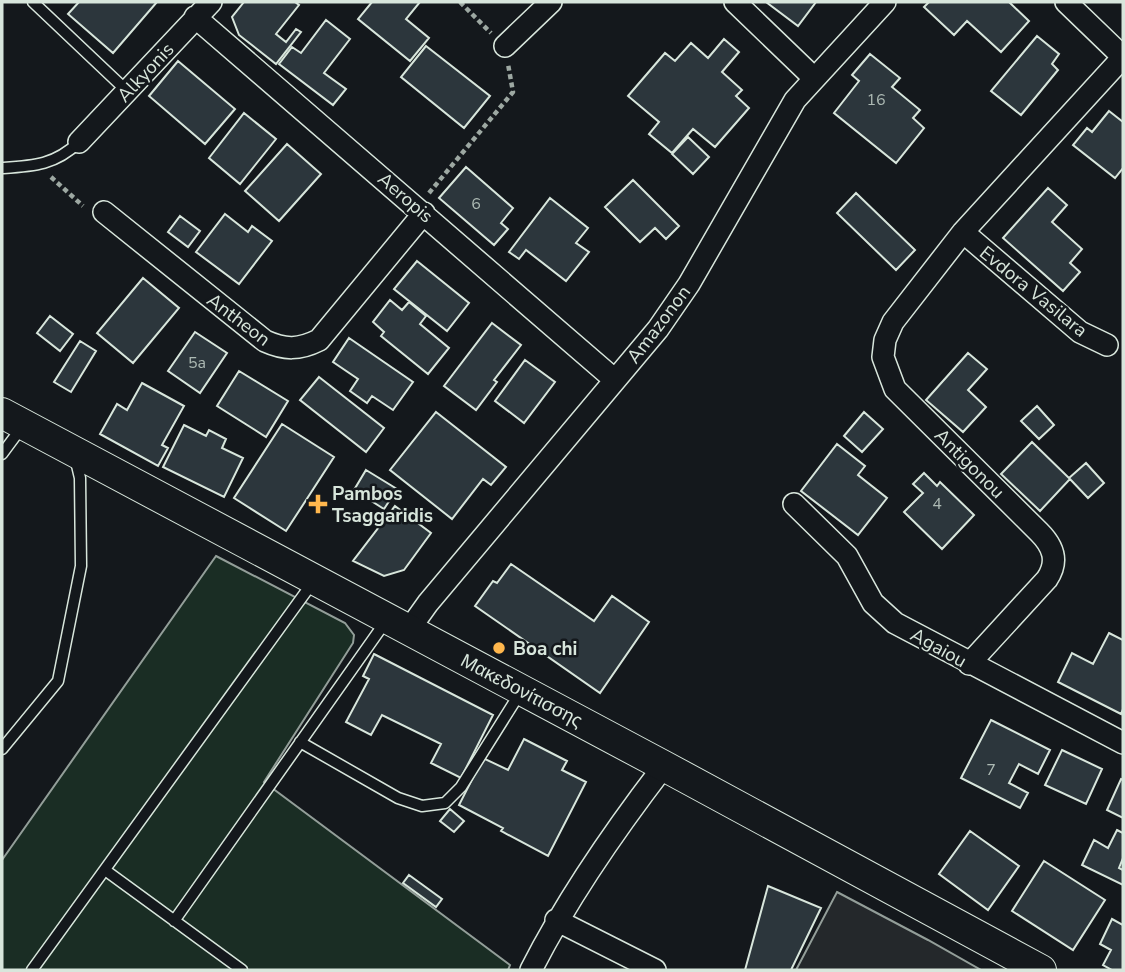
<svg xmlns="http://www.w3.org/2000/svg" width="1125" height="972" viewBox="0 0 1125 972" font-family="'Nunito Sans',sans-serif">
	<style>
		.green { fill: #1a2d24; stroke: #939e99; stroke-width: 2 }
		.parking { fill: #24282b; stroke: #939e99; stroke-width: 2 }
		.building { fill: #2c363c; stroke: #d8e6dc; stroke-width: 2 }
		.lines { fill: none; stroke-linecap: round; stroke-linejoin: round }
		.service-casing { stroke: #d8e6dc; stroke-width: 13 }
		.minor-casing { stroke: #d8e6dc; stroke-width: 24 }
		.secondary-casing { stroke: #d8e6dc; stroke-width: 32 }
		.path { stroke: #9da8a2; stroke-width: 4.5; stroke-dasharray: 5 3.5; stroke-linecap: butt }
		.service { stroke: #14181c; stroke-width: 10 }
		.minor { stroke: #14181c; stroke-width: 21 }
		.secondary { stroke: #14181c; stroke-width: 30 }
		.poi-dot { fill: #ffb74d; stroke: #14181c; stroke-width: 2.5 }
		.labels { text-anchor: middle; stroke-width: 5; stroke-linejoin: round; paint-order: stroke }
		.number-label { font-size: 16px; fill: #adbab4 }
		.street-label { font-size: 19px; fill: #d8e6dc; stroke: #14181c }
		.poi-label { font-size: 19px; font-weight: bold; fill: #d8e6dc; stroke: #14181c; text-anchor: start }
	</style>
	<rect width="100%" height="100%" fill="#14181c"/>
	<!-- green -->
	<path class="green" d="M216,556L345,623L354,635L353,643L264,782L510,965L508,970H2V860Z"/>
	<!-- parking -->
	<path class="parking" d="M837,892L928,940L981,970H796Z"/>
	<!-- building -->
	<path class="building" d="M79,2H157L113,53L68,14Z
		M244,2H295L299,5L276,34L286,42L296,29L301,32L276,64L239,35L232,17Z
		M372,2H420L406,19L429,38L410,61L358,19Z
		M766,2H816L798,26Z
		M929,2H1009L1029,21L1001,52L967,21L954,35L924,7Z
		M326,20L350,39L324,73L346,89L333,105L279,64L292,47L301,53Z
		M1037,36L1059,54L1052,64L1058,70L1021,115L991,91Z
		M724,39L739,52L722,72L742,90L736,96L749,108L715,147L693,129L672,153L649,134L659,122L628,96L665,53L675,61L691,43L708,58Z
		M426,46L490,96L464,128L401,77Z
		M870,54L900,78L892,87L920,110L913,118L924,128L896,163L834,113L859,81L852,75Z
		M178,61L235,109L205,144L149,96Z
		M1109,111L1123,122V168L1115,178L1073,145L1087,128L1092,132Z
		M244,113L276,139L240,184L209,158Z
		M688,137L709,157L693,174L672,154Z
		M287,144L321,174L279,221L245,191Z
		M466,167L513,208L501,223L508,229L494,245L439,198Z
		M633,180L679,226L666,239L655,228L640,242L605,207Z
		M1048,188L1067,205L1052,222L1082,249L1070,263L1080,272L1063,291L1003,238Z
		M856,193L915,250L896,270L837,213Z
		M550,198L588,228L576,243L589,252L566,281L526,250L519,259L509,252Z
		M225,214L248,232L252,226L272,241L239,284L196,252Z
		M180,216L200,231L188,247L168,232Z
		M417,261L469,303L447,331L394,289Z
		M143,278L179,308L133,363L97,333Z
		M390,300L402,310L409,302L426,316L420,324L449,348L428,374L381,336L384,332L373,322Z
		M50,316L73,334L60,351L37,333Z
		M492,323L521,345L494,380L497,382L476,410L444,386Z
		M195,332L227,353L200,393L168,371Z
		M349,338L413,382L393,410L372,396L367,403L350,391L358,379L333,362Z
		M80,341L96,351L71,392L54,382Z
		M968,353L987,369L968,390L986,407L963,432L926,400Z
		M525,360L555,382L524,423L495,401Z
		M239,371L288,401L266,437L217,406Z
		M319,377L384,428L366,452L300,400Z
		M142,383L184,406L162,445L168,448L158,466L100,434L117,404L127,410Z
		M1037,406L1054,425L1039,439L1021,421Z
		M436,412L506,467L491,485L483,479L452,519L390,470Z
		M864,412L883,429L862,452L844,436Z
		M282,424L334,457L286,531L234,498Z
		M184,425L206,436L209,430L226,439L222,448L243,458L224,497L163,467Z
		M1032,442L1070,479L1040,511L1001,474Z
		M837,444L865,466L858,475L887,498L858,535L801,491Z
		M1086,463L1104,483L1088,498L1069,478Z
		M366,470L397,489L384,509L354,490Z
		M924,473L937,486L940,482L974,515L942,549L904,512L923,493L913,484Z
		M395,506L431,533L404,570L384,576L353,561Z
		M511,564L594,621L612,596L649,622L600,693L475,606L493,581L497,583Z
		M1109,633L1123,640V709L1121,714L1058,682L1072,653L1093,664Z
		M374,654L493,715L461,778L431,763L441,744L382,715L371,735L346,722L369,679L363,676Z
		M991,720L1050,750L1038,774L1019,764L1009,783L1028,793L1020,808L961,778Z
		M524,739L567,761L562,770L586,782L548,856L501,831L503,828L459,805L483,758L508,770Z
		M1062,750L1102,769L1086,804L1045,785Z
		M1121,779L1123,780V818L1107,810Z
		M450,809L464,821L454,832L440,821Z
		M1117,830L1123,833V858L1119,868L1123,870V885L1082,865L1094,840L1108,848Z
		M970,831L1019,866L988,910L939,874Z
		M1044,861L1105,900L1073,950L1012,911Z
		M409,875L442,899L436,907L403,883Z
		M768,886L821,908L791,970H745Z
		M1112,919L1123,925V970H1112L1103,965L1111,950L1100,944Z"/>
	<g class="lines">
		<!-- service casing -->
		<g class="service-casing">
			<path id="service" d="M33,2L127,91
				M2,168C34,166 55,165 79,142
				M2,454L22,427
				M300,742L398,798L422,806L445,803L461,787L520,693
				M2,749L58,681L81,566L80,478L75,457
				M105,870L242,970
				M174,921L386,621
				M32,970L313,582"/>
		</g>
		<!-- minor casing -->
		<g class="minor-casing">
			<path id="minor" d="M735,2L814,78
				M1066,2L1123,57
				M195,17L615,380
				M505,46L551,2
				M79,142L211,2
				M104,212L265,341C285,350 299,350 319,340L424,213
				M963,232L1080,332L1107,345
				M794,504L847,556L873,603L895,623L1123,743
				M408,631L428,603L658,329L689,284L795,100L885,2
				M969,664L1047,579C1059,561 1053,546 1039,532L895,389L883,357L885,340L893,322L963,232L1123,57
				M556,920L655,970
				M531,970C568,897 614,831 664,766"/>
		</g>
		<!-- secondary casing -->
		<g class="secondary-casing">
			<path id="secondary" d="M2,413L664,766L1041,970"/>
		</g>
		<!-- path -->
		<path class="path" d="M460,2L491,33
			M51,177L83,206
			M429,193L513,92L508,64"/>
		<!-- service -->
		<use href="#service" class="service"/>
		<!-- minor -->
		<use href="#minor" class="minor"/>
		<!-- secondary -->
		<use href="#secondary" class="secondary"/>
	</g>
	<!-- markers -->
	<g class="poi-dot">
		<path d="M314.5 493.5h7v7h7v7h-7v7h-7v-7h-7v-7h7z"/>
		<circle cx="499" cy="648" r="7"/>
	</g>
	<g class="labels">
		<!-- number labels -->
		<g class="number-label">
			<text x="876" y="105">16</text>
			<text x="476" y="209">6</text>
			<text x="197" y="368">5a</text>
			<text x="937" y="509">4</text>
			<text x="991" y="775">7</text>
		</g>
		<!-- street labels -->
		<g class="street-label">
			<text transform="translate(145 72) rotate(-47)" y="7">Alkyonis</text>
			<text transform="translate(406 197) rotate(41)" y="7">Aeropis</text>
			<text transform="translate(1034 291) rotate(39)" y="7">Evdora Vasilara</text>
			<text transform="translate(239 319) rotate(37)" y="7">Antheon</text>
			<text transform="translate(658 324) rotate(-53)" y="7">Amazonon</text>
			<text transform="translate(970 463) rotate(45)" y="7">Antigonou</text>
			<text transform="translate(939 647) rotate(29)" y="7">Agaiou</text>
			<text transform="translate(522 690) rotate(28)" y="7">Μακεδονίτισσης</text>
		</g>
		<!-- poi labels -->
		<g class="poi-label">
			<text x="332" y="500">Pambos<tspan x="332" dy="22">Tsaggaridis</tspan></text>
			<text x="513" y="655">Boa chi</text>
		</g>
	</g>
	<!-- border -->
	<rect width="1125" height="972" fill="none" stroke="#d8e6dc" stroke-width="7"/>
</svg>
